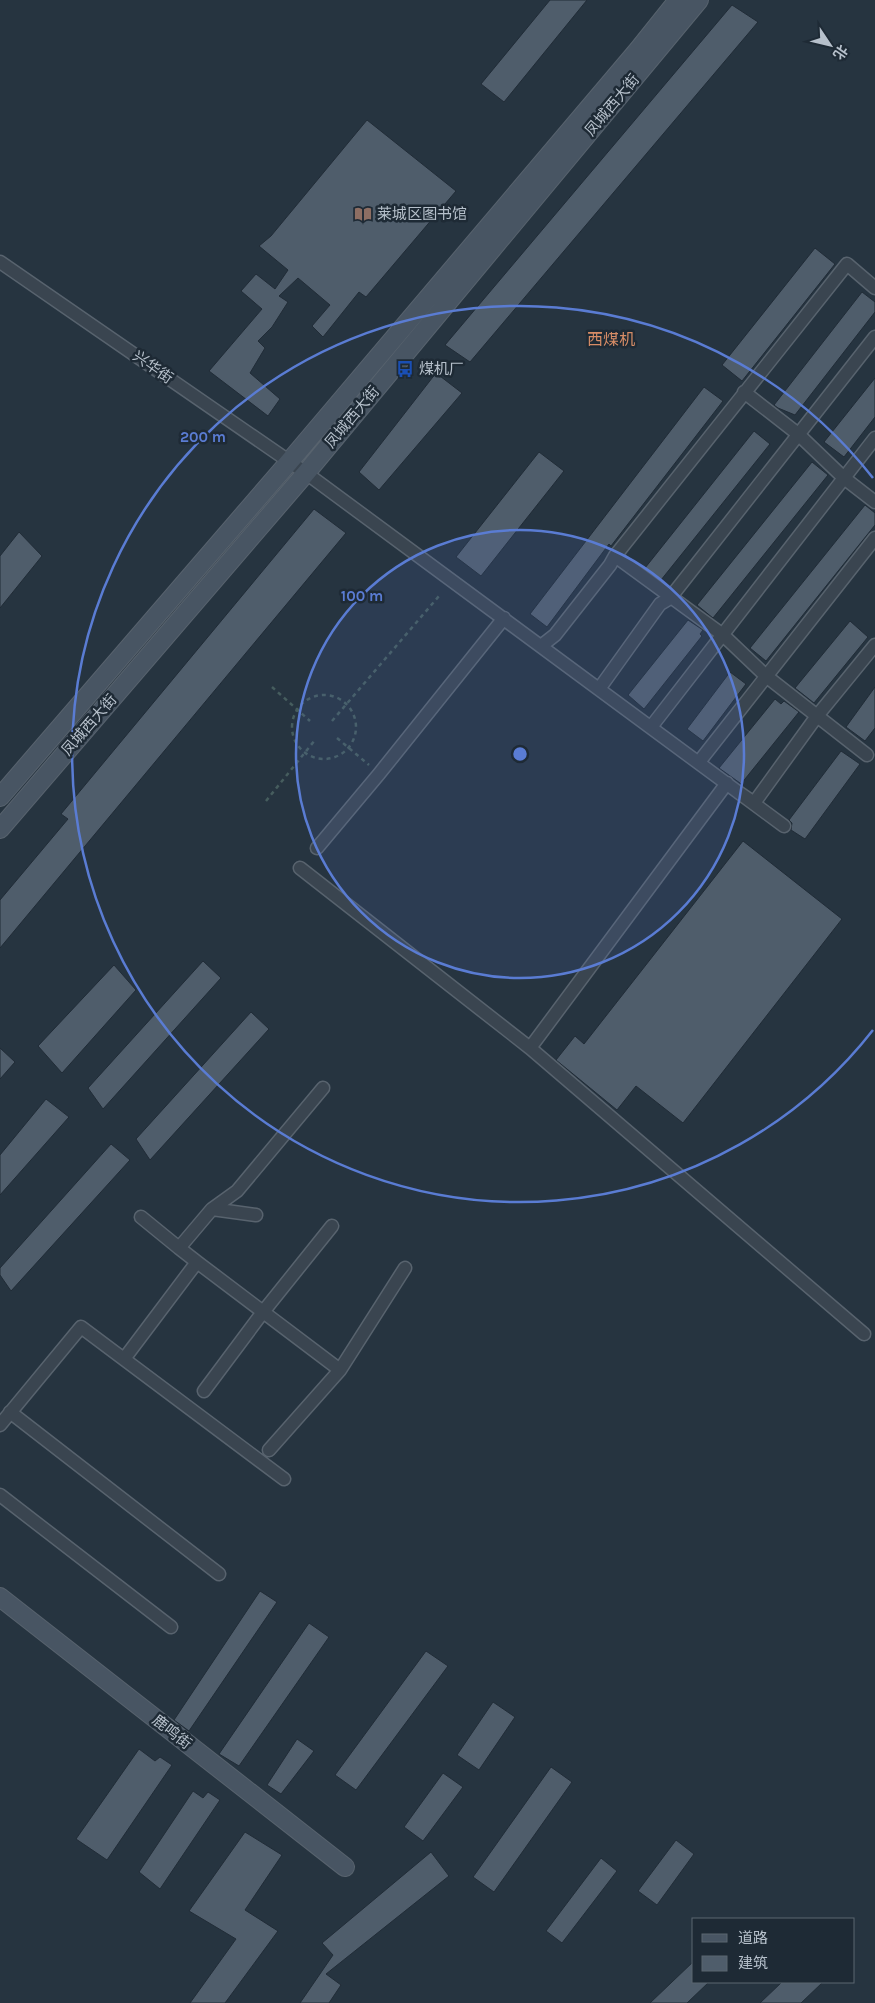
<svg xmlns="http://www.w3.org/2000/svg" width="875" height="2003" viewBox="0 0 875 2003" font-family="Karla,'Noto Sans SC',sans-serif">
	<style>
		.building { fill: #4f5d6b; stroke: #212c37 }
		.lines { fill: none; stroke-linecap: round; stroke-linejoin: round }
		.street-casing { stroke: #58636e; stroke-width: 15 }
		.secondary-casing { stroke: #58636e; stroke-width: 20 }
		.path { stroke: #465d5e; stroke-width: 2.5; stroke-dasharray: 4 4; stroke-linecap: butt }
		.street { stroke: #3a4550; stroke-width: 12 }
		.secondary { stroke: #485563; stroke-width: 18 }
		.ring { fill: none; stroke: #5a7cd3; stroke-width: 2.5 }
		.labels { text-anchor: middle; stroke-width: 5; stroke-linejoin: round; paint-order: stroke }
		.street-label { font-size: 15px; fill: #b6c0cb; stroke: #1e2a35 }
		.poi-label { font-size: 15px; fill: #b6c0cb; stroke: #1e2a35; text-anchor: start }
		.neighbourhood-label { font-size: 16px; fill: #d68c66; stroke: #1e2a35 }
		.centre { fill: #5a7cd3; stroke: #1e2a35; stroke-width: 2.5 }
		.ring-label { font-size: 15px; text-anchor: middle; font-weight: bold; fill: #5a7cd3; stroke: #1e2a35; stroke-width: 5; stroke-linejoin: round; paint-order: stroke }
	</style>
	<rect width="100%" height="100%" fill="#263440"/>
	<!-- building -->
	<path class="building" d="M550,0H587L504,102L481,84Z
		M732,5L758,22L470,362L445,345Z
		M367,120L456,191L366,297L359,292L323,337L312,326L330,305L298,278L279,296L288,302L272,327L258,341L265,348L250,373L280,399L268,416L209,371L262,309L241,291L256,274L275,289L288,270L259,246L271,236Z
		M815,248L835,264L742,381L722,365Z
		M862,292L875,302V312L795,415L778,408L774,405Z
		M436,373L462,393L379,490L359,472Z
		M875,378V417L844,457L824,442Z
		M704,387L723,401L611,546L609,544L547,627L530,614Z
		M754,431L770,444L661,580L645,568Z
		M539,452L564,471L481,576L456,557Z
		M812,462L828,475L713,618L697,605Z
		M865,505L875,513V525L766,661L750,648Z
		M314,509L346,533L0,948V900L68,819L61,814Z
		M19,532L42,556L0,608V556Z
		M688,620L703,630L700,634L702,636L644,709L628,695Z
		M850,621L868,637L814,703L795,688Z
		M730,672L746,684L703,741L687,729Z
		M875,687V728L865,741L846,727Z
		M775,699L781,704L784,701L799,712L741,784L740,783L719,768Z
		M841,751L860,764L805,839L791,830L792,823L789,820Z
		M743,841L842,919L683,1123L636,1086L617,1110L556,1060L575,1036L584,1044Z
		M203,961L221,978L103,1109L88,1088Z
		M114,965L136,990L62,1073L38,1046Z
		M251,1012L269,1029L150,1160L136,1139Z
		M0,1048L15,1062L0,1079Z
		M46,1099L69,1117L0,1195V1155Z
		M111,1144L130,1160L11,1291L0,1275V1268Z
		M260,1591L277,1602L189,1731L174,1720Z
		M309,1623L329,1637L239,1766L219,1754Z
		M426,1651L448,1666L356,1790L335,1775Z
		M493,1702L515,1717L479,1770L457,1755Z
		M297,1739L314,1751L281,1794L267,1785Z
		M139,1749L155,1761L160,1757L172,1765L107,1860L76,1839Z
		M551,1767L572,1782L494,1892L473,1877Z
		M443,1773L463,1787L423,1841L404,1827Z
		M193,1791L203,1798L208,1792L220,1800L160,1889L139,1872Z
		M245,1832L282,1855L245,1910L278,1931L225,2003H190L236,1939L189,1911Z
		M676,1840L694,1854L657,1905L638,1891Z
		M431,1852L449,1876L326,1974L341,1985L329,2003H300L333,1955L322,1943Z
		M601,1858L617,1871L562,1943L546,1931Z
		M694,1961V1982H709L687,2003H650Z
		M782,1982H823L801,2003H760Z"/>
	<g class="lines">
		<!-- street casing -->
		<g class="street-casing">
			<path id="street" d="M0,262L306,473L738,792
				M744,392L798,434L844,478L875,502
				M615,556L723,635L766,676L867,755
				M541,646L555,635L610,565L615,556L847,264L875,288
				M599,689L660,604L670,598L875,337
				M651,727L875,438
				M699,762L875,538
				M784,826L738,792L754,803L817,716L875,645
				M317,848L379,774L504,618
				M300,868L530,1048L864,1334
				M530,1048L727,783
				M212,1209L237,1191L323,1088
				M141,1217L179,1248
				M197,1262L179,1248L212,1209L256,1215
				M124,1359L197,1262L340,1370L269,1450
				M340,1370L405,1268
				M204,1391L263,1312L332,1226
				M10,1412L219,1574
				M0,1425L81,1327L284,1479
				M0,1495L171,1627"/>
		</g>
		<!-- secondary casing -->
		<g class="secondary-casing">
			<path id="secondary" d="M0,797L289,462L638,50L678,0
				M0,829L306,473L699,0
				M0,1597L345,1867"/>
		</g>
		<!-- path -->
		<path class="path" d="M272,687L310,721
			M292 727a32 32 0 1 1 64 0a32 32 0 1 1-64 0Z
			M332,721L439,596
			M337,738L369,765
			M266,801L315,740"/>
		<!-- street -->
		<use href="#street" class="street"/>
		<!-- secondary -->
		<use href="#secondary" class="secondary"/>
	</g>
	<!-- distance rings -->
	<circle cx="520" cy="754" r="224" fill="#5a7cd3" fill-opacity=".12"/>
	<g class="ring">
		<circle cx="520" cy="754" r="224"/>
		<path d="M873 1030A448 448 0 1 1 873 478"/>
	</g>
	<!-- icons -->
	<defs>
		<g id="library-bare" transform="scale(1.35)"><path d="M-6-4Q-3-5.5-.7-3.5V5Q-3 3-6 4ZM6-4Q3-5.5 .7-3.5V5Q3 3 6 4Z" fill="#8d6e63" stroke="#1e2a35" stroke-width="2.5" paint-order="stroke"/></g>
		<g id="bus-bare" transform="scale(1.35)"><path d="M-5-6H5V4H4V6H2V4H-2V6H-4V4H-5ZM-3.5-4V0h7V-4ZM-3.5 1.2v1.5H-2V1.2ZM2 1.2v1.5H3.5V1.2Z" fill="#1a4fb4" stroke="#1e2a35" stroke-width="2.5" paint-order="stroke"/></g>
	</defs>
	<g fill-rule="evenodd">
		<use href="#library-bare" x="363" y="214"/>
		<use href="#bus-bare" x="405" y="369"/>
	</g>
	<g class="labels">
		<!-- street labels -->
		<g class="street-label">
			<text transform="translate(612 105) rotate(-50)" y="5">凤城西大街</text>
			<text transform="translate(153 367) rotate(35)" y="5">兴华街</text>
			<text transform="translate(352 417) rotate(-50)" y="5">凤城西大街</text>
			<text transform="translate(89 725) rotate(-49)" y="5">凤城西大街</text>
			<text transform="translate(172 1732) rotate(38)" y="5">鹿鸣街</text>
		</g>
		<!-- poi labels -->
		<g class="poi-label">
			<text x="377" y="219">莱城区图书馆</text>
			<text x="419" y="374">煤机厂</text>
		</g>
		<!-- neighbourhood labels -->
		<g class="neighbourhood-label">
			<text x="611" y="345">西煤机</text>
		</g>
	</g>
	<circle cx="520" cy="754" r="8" class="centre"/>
	<g class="ring-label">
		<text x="203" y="442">200 m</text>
		<text x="362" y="601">100 m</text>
	</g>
	<!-- legend -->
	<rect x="692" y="1918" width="162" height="65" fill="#1e2a35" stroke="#5b6671"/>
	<rect x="702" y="1934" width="25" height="8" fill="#485563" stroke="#5b6671"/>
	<text x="738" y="1943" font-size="15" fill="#b6c0cb">道路</text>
	<rect x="702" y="1956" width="25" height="15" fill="#4f5d6b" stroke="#5b6671"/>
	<text x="738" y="1968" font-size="15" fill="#b6c0cb">建筑</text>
	<!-- north arrow -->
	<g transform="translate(830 45) rotate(125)" stroke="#1e2a35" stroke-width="4" paint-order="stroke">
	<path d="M0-4L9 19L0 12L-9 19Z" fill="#b6c0cb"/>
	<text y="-8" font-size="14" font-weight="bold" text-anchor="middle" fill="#b6c0cb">北</text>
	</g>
</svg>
